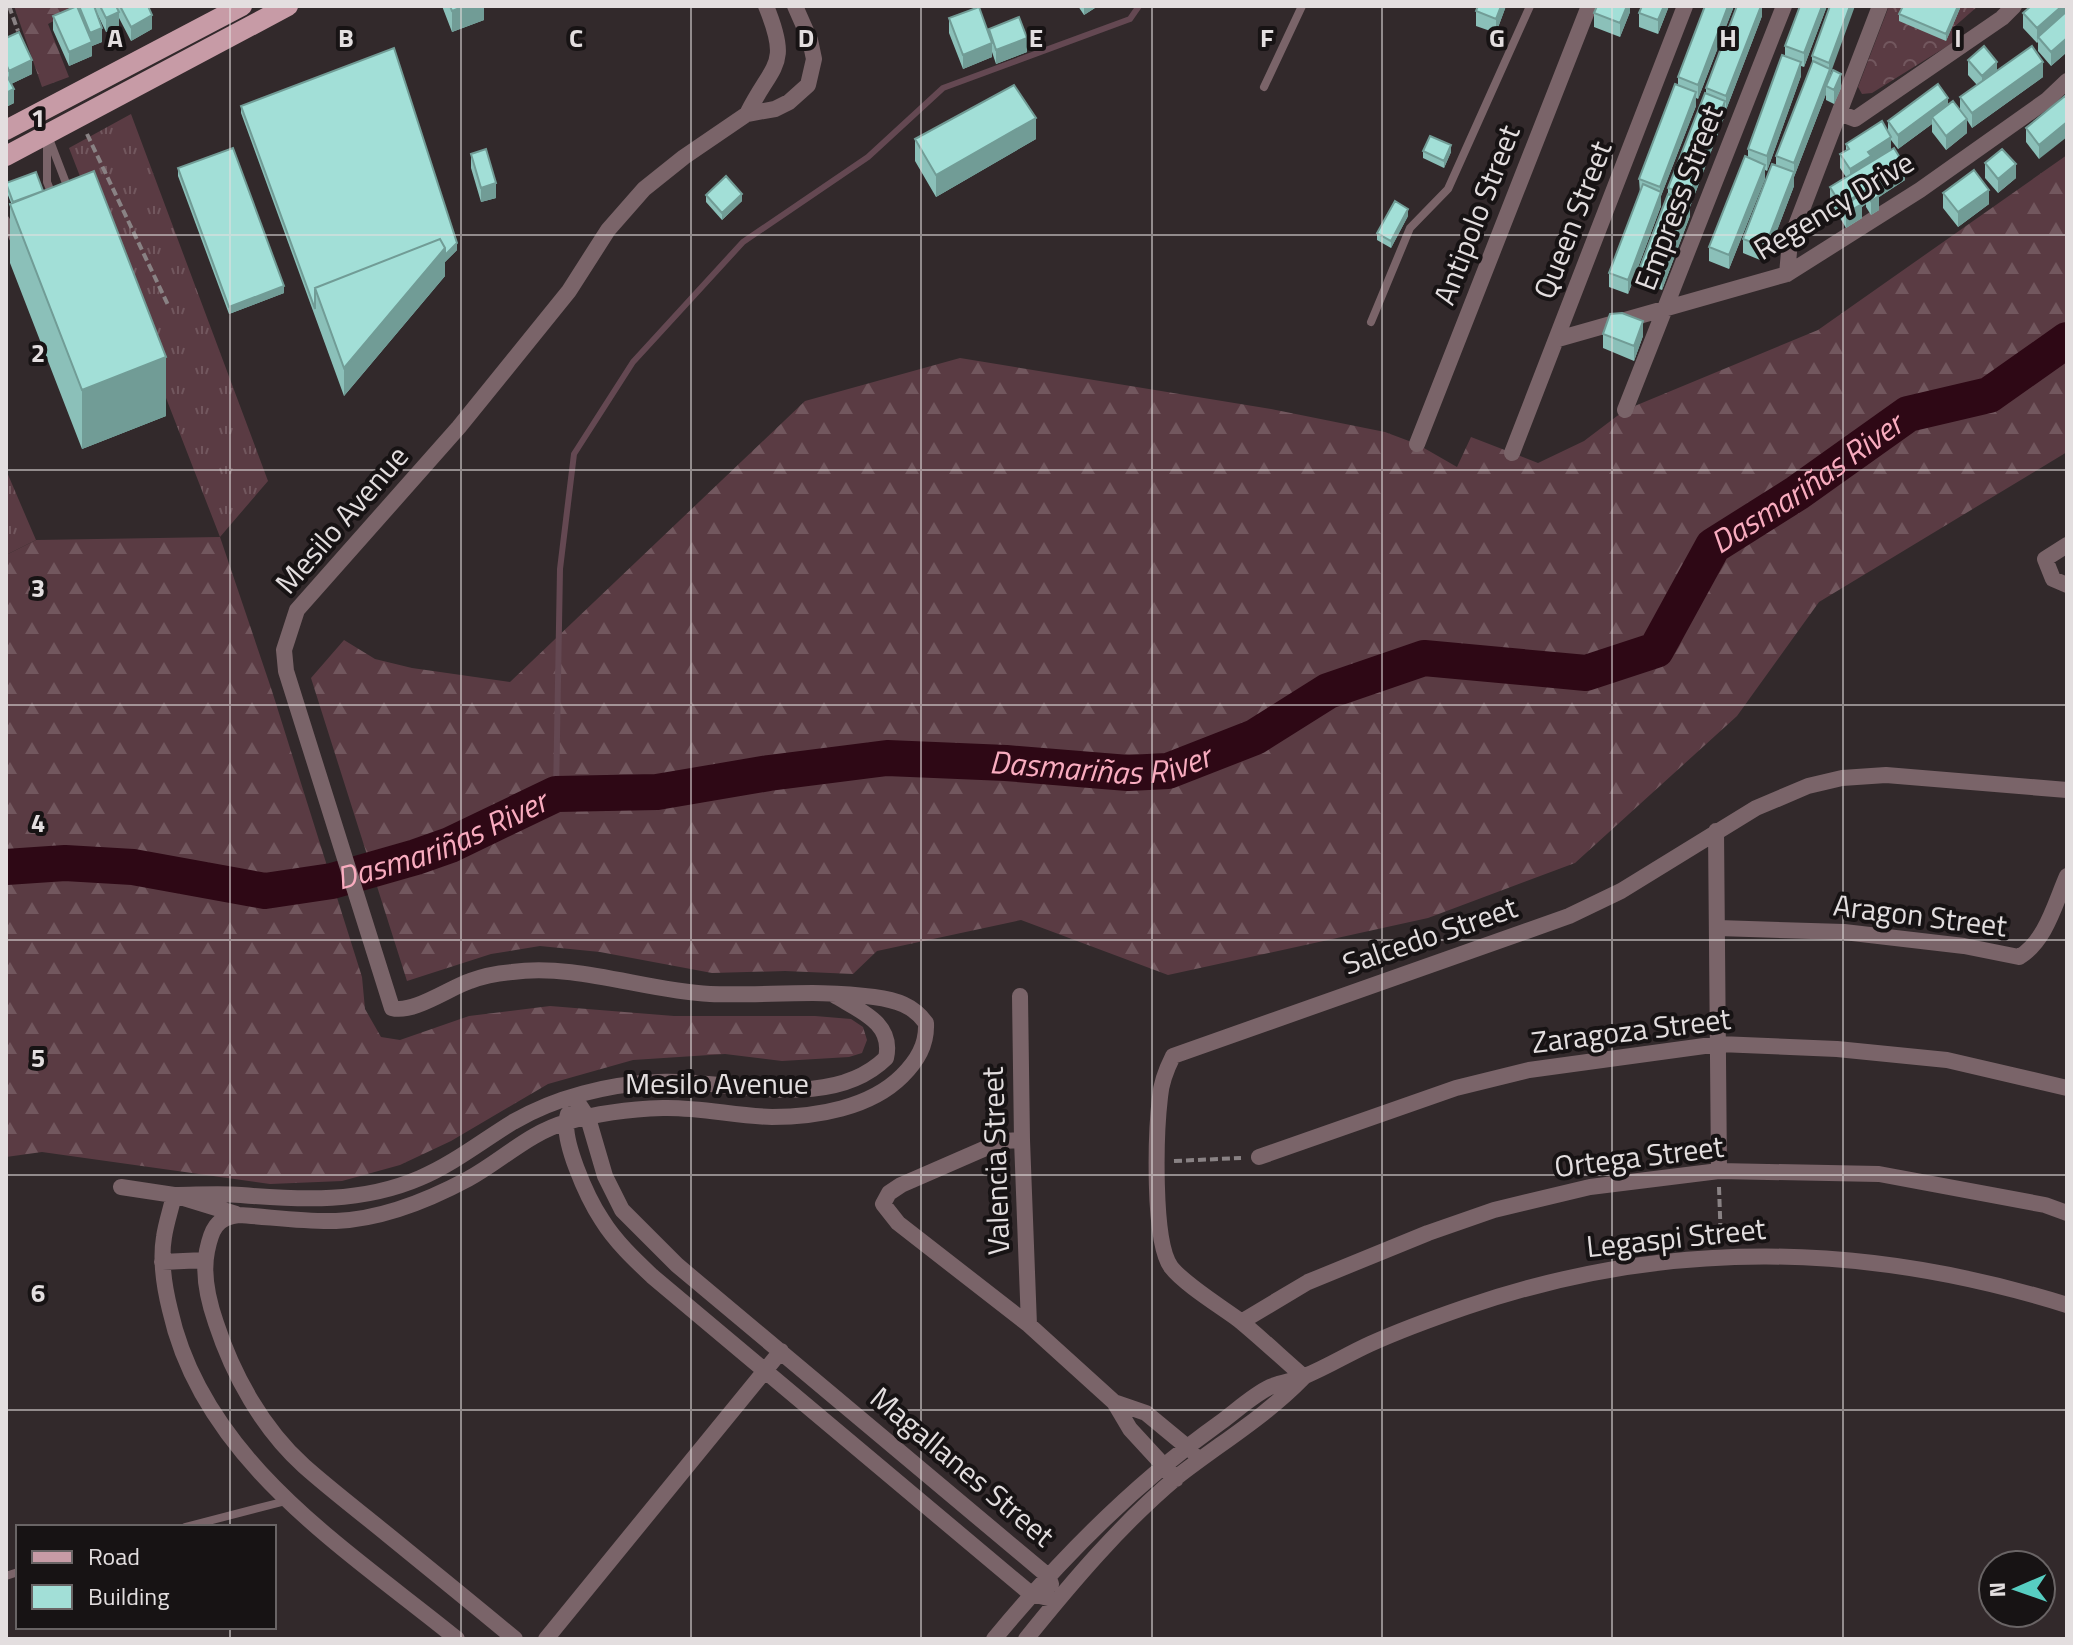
<svg xmlns="http://www.w3.org/2000/svg" width="2073" height="1645" viewBox="0 0 2073 1645" font-family="'Titillium Web',sans-serif">
	<style>
		.grass { fill: url(#grass-tufts) }
		.forest { fill: url(#forest-firs) }
		.park { fill: url(#park-crowns) }
		.lines { fill: none; stroke-linecap: round; stroke-linejoin: round }
		.stream { stroke: #644852; stroke-width: 6 }
		.river { stroke: #2e0815; stroke-width: 36 }
		.path { stroke: #898284; stroke-width: 4; stroke-dasharray: 8 4; stroke-linecap: butt }
		.service { stroke: #7a6469; stroke-width: 8 }
		.minor { stroke: #7a6469; stroke-width: 16 }
		.primary { stroke: #c79ba6; stroke-width: 20 }
		.wall { fill: #8bc0b9 }
		.shaded-wall { fill: #719c96 }
		.building { fill: #a2dfd7; stroke: #719c96; stroke-width: 2 }
		.grid { fill: none; stroke: #e3dedf; stroke-width: 2; stroke-opacity: 0.55 }
		.labels { text-anchor: middle; stroke-width: 8; stroke-linejoin: round; paint-order: stroke }
		.street-label { font-size: 30px; fill: #e3dedf; stroke: #171314 }
		.water-label { font-size: 32px; font-style: italic; fill: #f9acbf; stroke: #171314 }
		.grid-label { font-size: 26px; text-anchor: middle; font-weight: bold; fill: #e3dedf; stroke: #171314; stroke-width: 8; stroke-linejoin: round; paint-order: stroke }
	</style>
	<defs>
		<pattern id="grass-tufts" width="24" height="20" patternUnits="userSpaceOnUse" patternTransform="scale(2)"><rect width="24" height="20" fill="#5a3b43"/><path d="M3 7l-1-3M5 7V3M7 7l1-3M15 17l-1-3M17 17v-4M19 17l1-3" fill="none" stroke="#72575e"/></pattern>
		<pattern id="forest-firs" width="22" height="20" patternUnits="userSpaceOnUse" patternTransform="scale(2)"><rect width="22" height="20" fill="#5a3b43"/><path d="M5 1l3.5 6h-7zM16 11l3.5 6h-7z" fill="#72575e"/></pattern>
		<pattern id="park-crowns" width="20" height="18" patternUnits="userSpaceOnUse" patternTransform="scale(2)"><rect width="20" height="18" fill="#5a3b43"/><path d="M2 6a3 3 0 1 1 6 0M12 15a3 3 0 1 1 6 0" fill="none" stroke="#72575e"/></pattern>
	</defs>
	<rect width="100%" height="100%" fill="#32292b"/>
	<!-- grass -->
	<path class="grass" d="M131,114L268,481L220,537L69,148Z
		M6,470L36,540L6,555Z"/>
	<!-- forest -->
	<path class="forest" d="M14,6H82L48,24L69,77L42,87Z
		M2067,155V452L1819,602L1737,716L1575,863L1428,918L1168,975L1021,920L877,951L853,974L785,971L712,973L600,952L540,946L491,954L407,981L311,678L344,640L375,659L412,668L510,682L805,401L960,358L1271,409L1385,432L1417,444L1457,467L1471,437L1538,463L1584,441L1625,410L1818,330Z
		M220,537L272,691L362,977L365,1009L381,1037L400,1040L469,1016L550,1006L674,1016H815L851,1019L863,1027L867,1040L862,1053L849,1057L782,1061L725,1054L633,1060L548,1084L451,1141L400,1165L342,1181L270,1184L42,1152L6,1157V555L36,540Z"/>
	<!-- park -->
	<path class="park" d="M1889,6H1978L1954,27L1962,37L1872,93L1862,94L1858,87Z"/>
	<g class="lines">
		<!-- stream -->
		<path class="stream" d="M556,794L560,569L574,454L633,362L743,242L868,157L943,88L1130,19L1139,6"/>
		<!-- river -->
		<path class="river" id="s1" d="M6,867L65,863L133,867L265,891L332,881L416,857L450,845L556,794L657,792L769,773L887,758L1006,763L1128,773L1168,771L1255,737L1328,691L1424,658L1586,673L1656,650L1713,546L1797,493L1908,414L1989,395L2067,340"/>
		<!-- path -->
		<path class="path" d="M9,6L18,31
			M87,134L168,305
			M1174,1161L1241,1158
			M1719,1187L1721,1243"/>
		<!-- service -->
		<path class="service" d="M1264,87L1302,6
			M48,136L69,191
			M47,139V182L53,197
			M6,220L13,238
			M1371,322L1410,228L1448,189L1530,6
			M185,1527L286,1501
			M6,1576L18,1572"/>
		<!-- minor -->
		<path class="minor" d="M1839,113L1855,119L2002,18L2014,6
			M747,114C773,62 791,67 766,6
			M1787,274L1790,241L1880,6
			M1558,339L1787,274L1920,190L2047,100L2067,81
			M1625,410L1784,6
			M1417,444L1589,6
			M1512,453L1685,6
			M2067,545L2045,559L2053,579L2067,585
			M1716,831L1719,1171
			M1718,928L1844,932L1964,946L2019,957C2046,941 2055,903 2067,876
			M1020,996L1022,1140L1029,1325
			M574,1097L588,1118L605,1176L622,1210L677,1265L1048,1576L1051,1584
			M568,1114C559,1137 588,1199 602,1220C615,1241 634,1259 652,1276L1031,1594L1057,1600
			M1022,1140L1002,1141L901,1185L889,1193L883,1204L898,1223L1029,1325L1114,1402L1130,1429L1176,1479
			M1259,1157L1456,1088L1529,1070L1719,1044L1837,1049L1947,1060L2067,1088
			M121,1187L174,1195L236,1214
			M174,1195C196,1195 219,1193 241,1195C302,1200 362,1203 420,1178C453,1164 482,1141 513,1122C556,1097 609,1084 658,1082C727,1078 829,1114 886,1058C894,1023 860,1011 834,995
			M174,1195C171,1209 166,1223 164,1237C160,1261 164,1286 170,1310C203,1460 345,1548 457,1639
			M162,1262L205,1260
			M1241,1322L1308,1282L1428,1233L1494,1210L1590,1187L1719,1171L1879,1174L2045,1205L2067,1213
			M1304,1377C1282,1358 1261,1338 1239,1320C1220,1306 1184,1284 1171,1267C1152,1241 1156,1131 1160,1097C1161,1082 1166,1070 1173,1056L1569,916L1621,891L1756,808L1808,786L1842,778L1886,775L2067,790
			M1114,1402L1146,1413L1192,1451
			M515,1639C473,1604 431,1570 388,1535C360,1512 331,1490 304,1466C262,1428 233,1375 216,1323C208,1300 202,1275 207,1251C211,1231 216,1217 239,1215C271,1217 304,1222 336,1221C382,1219 427,1201 468,1179C501,1161 530,1132 567,1122C598,1113 631,1109 663,1108C700,1107 735,1116 772,1117C816,1117 870,1108 902,1076C917,1061 927,1045 926,1023C913,1005 896,1000 874,997C819,989 765,996 710,994C646,991 576,963 512,972C499,973 483,976 470,981C449,988 413,1014 392,1008L286,671L284,650L297,610L459,427L569,291L608,230L644,189L684,157L747,114L775,109L789,102L808,85L814,59L810,40L795,6
			M546,1639L781,1351
			M994,1639C1061,1558 1135,1483 1221,1422C1236,1411 1253,1395 1270,1387C1281,1382 1294,1381 1305,1376C1327,1367 1348,1354 1370,1344C1401,1330 1434,1318 1466,1307C1667,1238 1865,1242 2067,1305
			M1026,1639C1072,1582 1121,1524 1177,1477C1219,1444 1265,1417 1303,1378"/>
		<!-- primary -->
		<path class="primary" d="M6,130L242,6
			M6,156L288,6"/>
	</g>
	<!-- wall -->
	<path class="wall" d="M75,6H94L96,11V6H148L152,29L131,41L119,18V26L106,32L97,13L102,42L92,46V56L69,66L53,30V16Z
		M442,6H484V20L452,32Z
		M1078,6H1098L1084,15Z
		M1478,6H1506L1496,33L1476,26V11Z
		M1597,6H1632L1631,8H1630V12L1620,37L1594,27V13Z
		M1642,6H1669L1658,34L1639,27V13Z
		M1705,6H1734L1698,99L1696,98V106L1661,196V206L1628,294L1609,287V273L1640,193L1639,179L1678,85V77Z
		M1762,6V16L1726,110H1725V115L1690,207V216L1662,290L1640,282V267L1668,194V188L1706,94V88Z
		M1827,6L1804,67L1801,66V76L1767,171L1765,170V179L1729,269L1709,261V247L1748,157V149L1785,56V46Z
		M1830,6V75L1841,88L1834,104L1826,100V94L1794,177V186L1765,262L1743,253V239L1776,165V156L1812,63V56Z
		M1903,6H1961L1946,41L1899,21V14Z
		M2067,6V52L2051,66L2038,51V42L2037,43L2023,28V13Z
		M949,18L989,34V29L1027,52L996,64L992,52V57L963,69L949,33Z
		M6,38L32,74L11,84L14,103L6,107Z
		M1968,60L1997,70L2043,77L1972,128L1967,120V133L1946,150L1932,132V124L1898,149L1891,140V149L1905,180L1879,197V210L1871,215L1866,207V204L1862,207V218L1846,228L1830,201V187L1846,177L1840,168V154L1846,150V144L1888,131V121L1948,105L1960,110V97L1977,85L1968,75Z
		M2067,99L2039,159L2026,142V128Z
		M241,106L457,250L445,262V276L344,396L241,113Z
		M915,139H1036L936,197L915,161Z
		M1423,151L1451,152L1444,168L1423,158Z
		M471,154L496,198L481,202L471,168Z
		M1985,163L2016,178L1998,193L1985,178Z
		M178,168L284,293L229,314L178,176Z
		M6,183L43,191L166,416L82,449L10,263V204L11,203L6,190Z
		M1943,193L1989,204L1958,227L1943,208Z
		M706,195L742,201L722,220L706,202Z
		M1408,216L1391,248L1377,240V233Z
		M1603,334L1643,336L1634,361L1603,348Z"/>
	<!-- shaded-wall -->
	<path class="shaded-wall" d="M465,6H484V20L452,32V11Z
		M1084,6H1098L1084,15Z
		M1501,6H1506L1496,33V19Z
		M1627,6H1630V12L1620,37V23Z
		M1664,6H1669L1658,34V20Z
		M1728,6H1734L1698,99V85Z
		M1761,6H1762V16L1726,110V96Z
		M1822,6H1827L1804,67V53Z
		M1850,6H1855L1826,86V94L1794,177V186L1765,262V247L1794,173V163L1829,71V63Z
		M1958,6H1961L1946,41V34Z
		M2062,6H2067V15L2038,37L2037,43V28Z
		M119,12V26L106,32V18Z
		M152,15V29L131,41V27Z
		M102,28V42L92,46V56L69,66V52L90,43V33Z
		M1027,38V52L996,64V50Z
		M2067,38V52L2051,66V52Z
		M992,43V57L963,69V55Z
		M32,60V74L9,85V71Z
		M1801,62V76L1767,171V156Z
		M1997,62V76L1982,90V76Z
		M2043,62V77L1972,128V113Z
		M1841,74V88L1834,104V90Z
		M14,89V103L6,107V93Z
		M1696,92V106L1661,196V206L1628,294V280L1660,196V187Z
		M1948,98V112L1932,117V124L1898,149V135Z
		M1725,101V115L1690,207V216L1662,290V276L1689,205V196Z
		M1036,118V139L936,197V175Z
		M1967,119V133L1946,150V136Z
		M2067,122V137L2039,159V145Z
		M1891,137V151L1850,183V169L1868,152Z
		M1451,145V152L1444,168V161Z
		M2016,164V178L1998,193V179Z
		M1765,165V179L1729,269V255Z
		M1905,166V180L1879,197V210L1871,215V201L1866,193V204L1862,207V218L1846,228V213L1842,207L1841,219V205Z
		M496,183V198L481,202V188Z
		M1989,190V204L1958,227V212Z
		M742,194V201L722,220V213Z
		M1408,209V216L1391,248V241Z
		M457,243V250L445,262V276L344,396V368L445,248Z
		M284,286V293L229,314V307Z
		M1643,321V336L1634,361V346Z
		M166,357V416L82,449V390Z"/>
	<!-- building -->
	<path class="building" d="M77,6L92,42L69,52L53,16Z
		M79,6H94L102,28L90,33Z
		M100,6H116L119,12L106,18Z
		M120,6H148L152,15L131,27Z
		M450,6H465L452,11Z
		M1478,6H1501L1496,19L1476,11Z
		M1597,6H1627L1620,23L1594,13Z
		M1642,6H1664L1658,20L1639,13Z
		M1705,6H1728L1698,85L1678,77Z
		M1737,6H1761L1726,96L1706,88Z
		M1800,6H1822L1804,53L1785,46Z
		M1830,6H1850L1829,63L1812,56Z
		M1903,6H1958L1946,34L1899,14Z
		M2031,6H2062L2037,28L2023,13Z
		M979,7L992,43L963,55L949,18Z
		M2067,11V38L2051,52L2038,37Z
		M1019,17L1027,38L996,50L989,29Z
		M19,32L32,60L9,71L6,64V38Z
		M1984,46L1997,62L1982,76L1968,60Z
		M2032,46L2043,62L1972,113L1960,97Z
		M394,48L457,243L445,255V248L440,239L315,288V309L241,106Z
		M1782,55L1801,62L1767,156L1748,149Z
		M1813,61L1830,69L1794,163L1776,156Z
		M1833,70L1841,74L1834,90L1826,86Z
		M6,74L14,89L6,93Z
		M1675,84L1696,92L1660,187L1639,179Z
		M1938,84L1948,98L1898,135L1888,121Z
		M1014,85L1036,118L936,175L915,139Z
		M1705,93L1725,101L1689,196L1668,188Z
		M2065,96L2067,99V122L2039,145L2026,128Z
		M1953,101L1967,119L1946,136L1932,117Z
		M1882,121L1891,137L1868,152L1871,156L1850,169L1840,154L1849,149L1846,144Z
		M1430,136L1451,145L1444,161L1423,151Z
		M233,148L284,286L229,307L178,168Z
		M1894,148L1905,166L1841,205L1830,187Z
		M486,149L496,183L481,188L471,154Z
		M2002,149L2016,164L1998,179L1985,163Z
		M1745,156L1765,165L1729,255L1709,247Z
		M1772,164L1794,172L1765,247L1743,239Z
		M1974,170L1989,190L1958,212L1943,193Z
		M94,171L166,357L82,390L10,204Z
		M36,172L43,191L13,202L6,183Z
		M726,176L742,194L722,213L706,195Z
		M1643,184L1661,192L1628,280L1609,273Z
		M1874,188L1879,196L1871,201L1866,193Z
		M1668,194L1690,202L1662,276L1640,267Z
		M1857,197L1862,204L1846,213L1842,207Z
		M1395,201L1408,209L1391,241L1377,233Z
		M440,239L445,248L344,368L315,288Z
		M1622,313L1643,321L1634,346L1603,334L1610,314Z"/>
	<!-- grid -->
	<path class="grid" d="M230,6V1527M461,6V1639M691,6V1639M921,6V1639M1152,6V1639M1382,6V1639M1612,6V1639M1843,6V1639M6,235H2067M6,470H2067M6,705H2067M6,940H2067M6,1175H2067M6,1410H2067M230,1627V1639"/>
	<g class="labels">
		<!-- street labels -->
		<g class="street-label">
			<text transform="translate(1679 198) rotate(-69)" y="10">Empress Street</text>
			<text transform="translate(1834 206) rotate(-31)" y="10">Regency Drive</text>
			<text transform="translate(1477 215) rotate(-69)" y="10">Antipolo Street</text>
			<text transform="translate(1573 220) rotate(-69)" y="10">Queen Street</text>
			<text transform="translate(342 520) rotate(-49)" y="10">Mesilo Avenue</text>
			<text transform="translate(1920 916) rotate(7)" y="10">Aragon Street</text>
			<text transform="translate(1430 936) rotate(-19)" y="10">Salcedo Street</text>
			<text transform="translate(1631 1031) rotate(-7)" y="10">Zaragoza Street</text>
			<text x="717" y="1094">Mesilo Avenue</text>
			<text transform="translate(1639 1157) rotate(-7)" y="10">Ortega Street</text>
			<text transform="translate(996 1161) rotate(-92)" y="10">Valencia Street</text>
			<text transform="translate(1676 1238) rotate(-6)" y="10">Legaspi Street</text>
			<text transform="translate(962 1467) rotate(40)" y="10">Magallanes Street</text>
		</g>
		<!-- water labels -->
		<g class="water-label">
			<text dy="11" stroke="none"><textPath href="#s1" startOffset="1934">Dasmariñas River</textPath></text>
			<text dy="11" stroke="none"><textPath href="#s1" startOffset="1118">Dasmariñas River</textPath></text>
			<text dy="11" stroke="none"><textPath href="#s1" startOffset="446">Dasmariñas River</textPath></text>
		</g>
	</g>
	<g class="grid-label">
		<text x="115" y="47">A</text>
		<text x="346" y="47">B</text>
		<text x="576" y="47">C</text>
		<text x="806" y="47">D</text>
		<text x="1036" y="47">E</text>
		<text x="1267" y="47">F</text>
		<text x="1497" y="47">G</text>
		<text x="1728" y="47">H</text>
		<text x="1958" y="47">I</text>
		<text x="38" y="127">1</text>
		<text x="38" y="362">2</text>
		<text x="38" y="597">3</text>
		<text x="38" y="832">4</text>
		<text x="38" y="1067">5</text>
		<text x="38" y="1302">6</text>
	</g>
	<!-- border -->
	<rect width="2073" height="1645" fill="none" stroke="#e3dedf" stroke-width="16"/>
	<!-- legend -->
	<rect x="16" y="1525" width="260" height="104" fill="#171314" stroke="#696465" stroke-width="2"/>
	<rect x="32" y="1551" width="40" height="12" fill="#c79ba6" stroke="#696465" stroke-width="2"/>
	<text x="88" y="1565" font-size="24" fill="#e3dedf">Road</text>
	<rect x="32" y="1585" width="40" height="24" fill="#a2dfd7" stroke="#696465" stroke-width="2"/>
	<text x="88" y="1605" font-size="24" fill="#e3dedf">Building</text>
	<!-- north arrow -->
	<g transform="translate(2017 1589) rotate(268)"><circle r="38" fill="#171314" stroke="#696465" stroke-width="2"/>
	<path d="M0-6L14 30L0 20L-14 30Z" fill="#57cec2"/>
	<text y="-12" font-size="22" font-weight="bold" text-anchor="middle" fill="#e3dedf">N</text>
	</g>
</svg>
